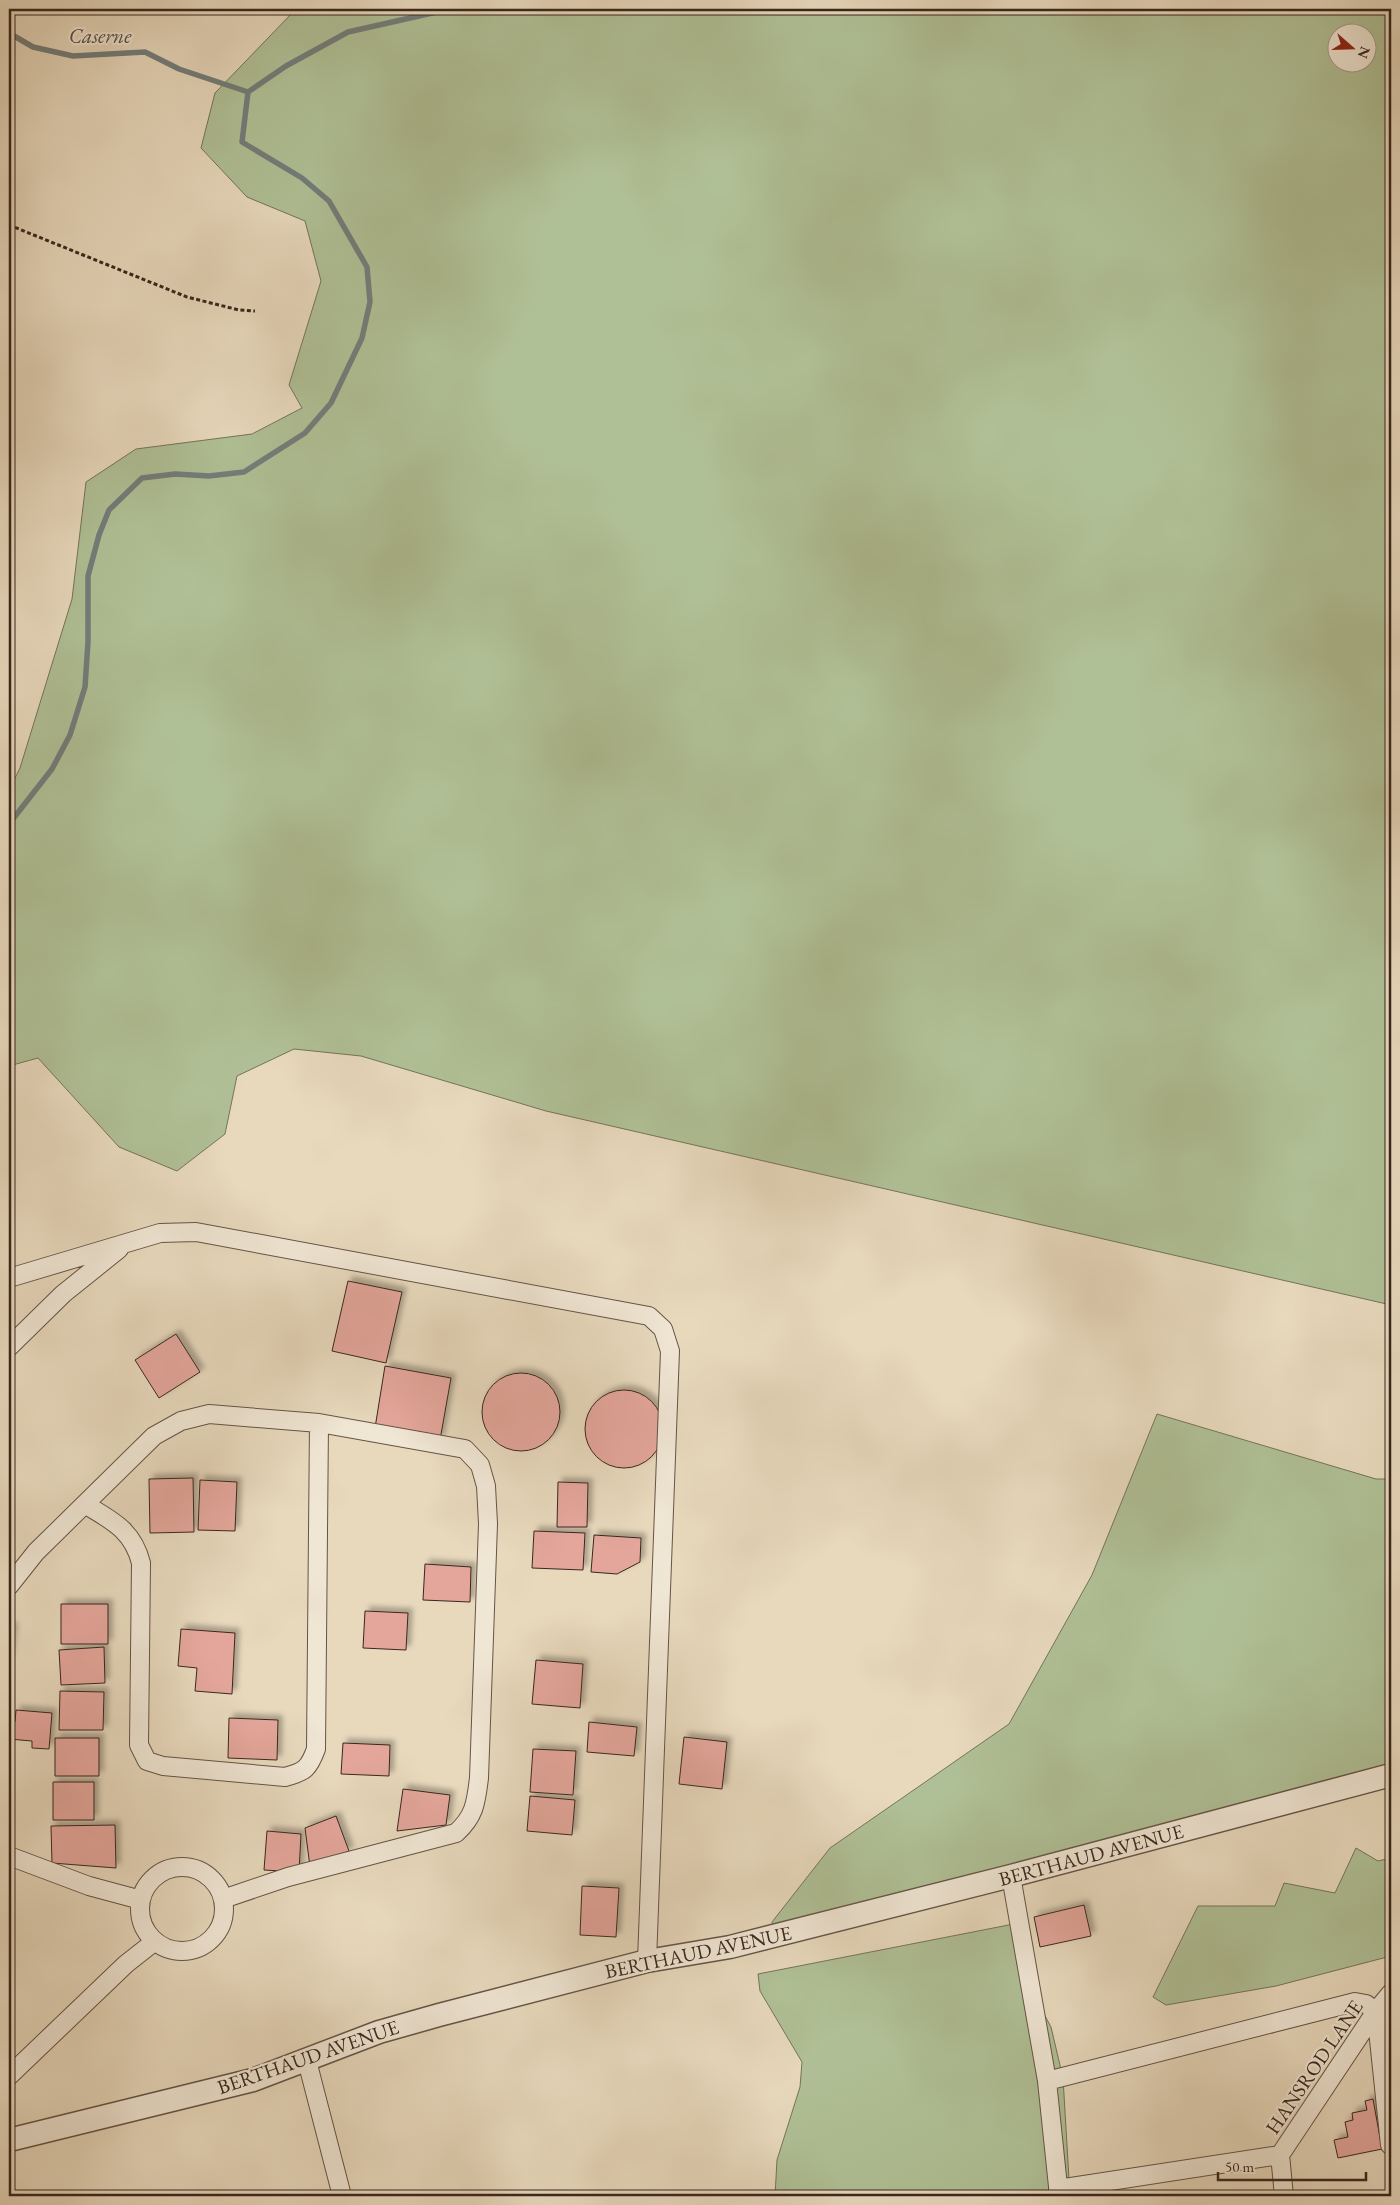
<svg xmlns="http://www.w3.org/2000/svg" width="1400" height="2205" viewBox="0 0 1400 2205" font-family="'EB Garamond',serif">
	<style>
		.green { fill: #b0c096; stroke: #74745a; fill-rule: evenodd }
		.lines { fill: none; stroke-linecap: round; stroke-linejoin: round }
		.stream { stroke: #737e7c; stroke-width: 5.5 }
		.building { fill: #e4a69b; stroke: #39271e; filter: url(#shadow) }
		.minor-casing { stroke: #655446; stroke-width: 20 }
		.tertiary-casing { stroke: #655446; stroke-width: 25 }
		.path { stroke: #39271e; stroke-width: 3; stroke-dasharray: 4 2.5; stroke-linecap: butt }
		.minor { stroke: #f0e6d4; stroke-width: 18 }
		.tertiary { stroke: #f0e6d4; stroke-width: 22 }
		.labels { text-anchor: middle; stroke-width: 4.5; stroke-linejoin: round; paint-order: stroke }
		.street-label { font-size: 20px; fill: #39271e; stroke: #f0e6d4 }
		.water-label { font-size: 21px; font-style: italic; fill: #514b45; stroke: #f0e6d4 }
	</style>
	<defs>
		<filter id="shadow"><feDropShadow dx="4.5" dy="-4.5" stdDeviation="2.5" flood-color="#0004"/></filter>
	</defs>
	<rect width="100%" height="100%" fill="#e8d9bd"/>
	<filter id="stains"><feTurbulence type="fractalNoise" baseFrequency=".004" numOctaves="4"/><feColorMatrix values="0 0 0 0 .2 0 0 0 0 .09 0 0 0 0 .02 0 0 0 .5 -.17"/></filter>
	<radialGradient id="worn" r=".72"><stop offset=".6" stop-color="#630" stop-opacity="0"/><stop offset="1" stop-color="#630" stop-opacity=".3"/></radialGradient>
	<!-- green -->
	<path class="green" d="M296,9H1391V1305L546,1111L361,1056L294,1049L237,1076L225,1134L177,1171L119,1147L38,1058L9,1066V790L20,768L72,599L86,482L136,449L252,434L302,408L289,385L321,281L305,221L247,197L201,148L215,93ZM1338,32H1368V62H1338Z
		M1157,1414L1376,1479H1391V1773L775,1936L772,1922L830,1848L1009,1724L1092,1575Z
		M1356,1848L1378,1861L1391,1858V1956L1276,1986L1166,2005L1153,1997L1198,1906H1275L1284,1883L1335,1893Z
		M1024,1922L1031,1990L1051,2027L1063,2078L1070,2196H775L777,2160L800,2087L802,2062L760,1991L758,1974Z"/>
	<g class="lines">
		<!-- stream -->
		<path class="stream" d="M9,33L33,47L73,56L145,52L179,69L248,92
			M9,824L52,769L70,735L85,687L88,642V576L99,535L109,510L142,478L175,474L209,476L244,472L305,433L331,403L362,338L370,302L367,267L329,201L302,178L242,142L248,92L286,66L348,32L450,9"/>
	</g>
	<!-- building -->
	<path class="building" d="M348,1281L402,1292L386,1363L332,1351Z
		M176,1334L200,1372L159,1398L135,1360Z
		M385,1366L451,1378L440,1440L375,1428Z
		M482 1412a39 39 0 1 1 78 0a39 39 0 1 1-78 0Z
		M585 1429a39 39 0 1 1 78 0a39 39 0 1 1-78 0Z
		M193,1478L194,1532L150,1533L149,1479Z
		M200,1480L237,1482L235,1531L198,1530Z
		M558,1482L588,1483L587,1527H557Z
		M534,1531L585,1533L583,1570L532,1568Z
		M594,1535L641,1538L640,1562L617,1574L591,1572Z
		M425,1564L471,1567L470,1602L423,1600Z
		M61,1604H108V1644H61Z
		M365,1611L408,1613L406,1650L363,1648Z
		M9,1627H13L9,1661Z
		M181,1629L235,1633L232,1694L195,1691L197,1668L178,1666Z
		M104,1647L105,1683L61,1685L59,1650Z
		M536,1660L583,1664L580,1708L532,1704Z
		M60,1691L104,1692L103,1730H59Z
		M16,1710L52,1713L49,1749L32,1748V1741L9,1739V1721L15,1722Z
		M229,1718L278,1720L277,1760L228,1758Z
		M589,1722L637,1727L634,1756L587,1752Z
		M684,1737L727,1742L722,1789L679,1784Z
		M55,1738H99V1776H55Z
		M343,1743L390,1745L389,1776L341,1774Z
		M533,1749L576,1751L573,1795L530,1792Z
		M53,1782H94V1820H53Z
		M403,1789L450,1795L446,1825L397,1831Z
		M530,1796L575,1800L572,1835L527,1831Z
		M336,1816L349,1851L310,1867L305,1828Z
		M115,1825L116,1868L52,1863L51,1826Z
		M267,1831L301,1834L299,1872L264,1870Z
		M582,1886L619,1888L616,1937L580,1935Z
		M1084,1905L1091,1936L1040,1947L1034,1917Z
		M1373,2099L1382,2149L1338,2158L1334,2140L1348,2137L1345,2122L1353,2120L1352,2113L1367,2110L1365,2101Z"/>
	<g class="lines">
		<!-- minor casing -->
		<g class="minor-casing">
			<path id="minor" d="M9,1278L160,1233L196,1232L649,1316L663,1329L670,1351L647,1961
				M9,1347L63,1294L119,1249
				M86,1505C113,1521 133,1531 141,1563L139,1745L147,1761L163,1766L285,1777C305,1772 309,1768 316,1749L319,1423
				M9,1586L36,1552L154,1436L181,1421L209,1414L319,1423L465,1449L480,1465L486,1486L488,1524L479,1778C476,1802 475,1816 456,1833L288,1877L223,1899
				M9,1856L89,1886L141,1900
				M140 1909a42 42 0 1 1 84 0a42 42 0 1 1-84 0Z
				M1011,1876L1047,2081L1059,2196
				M307,2061L342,2196
				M9,2076L126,1964L154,1942
				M1047,2081L1355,2002L1366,2004L1376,2011L1390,2145
				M1058,2189L1280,2155
				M1284,2196L1280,2155L1376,2011L1391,1993"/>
		</g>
		<!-- tertiary casing -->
		<g class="tertiary-casing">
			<path id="tertiary" d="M9,2140L253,2080L379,2032L439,2015L647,1961L730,1947L1011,1876L1391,1775"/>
		</g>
		<!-- path -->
		<path class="path" d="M9,225L187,297L239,310L255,311"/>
		<!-- minor -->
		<use href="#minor" class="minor"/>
		<!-- tertiary -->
		<use href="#tertiary" class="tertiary"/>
	</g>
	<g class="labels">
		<!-- street labels -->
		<g class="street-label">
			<text transform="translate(1091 1855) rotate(-15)" y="7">BERTHAUD AVENUE</text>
			<text transform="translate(698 1952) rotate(-12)" y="7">BERTHAUD AVENUE</text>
			<text transform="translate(308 2057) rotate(-19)" y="7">BERTHAUD AVENUE</text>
			<text transform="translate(1314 2067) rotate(-56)" y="7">HANSROD LANE</text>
		</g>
		<!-- water labels -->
		<g class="water-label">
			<text x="100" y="43">Caserne</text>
		</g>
	</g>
	<!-- margin -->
	<rect width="1400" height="2205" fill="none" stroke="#e8d9bd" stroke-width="30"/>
	<rect x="10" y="10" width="1380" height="2185" fill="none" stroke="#39271e" stroke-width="2.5"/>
	<rect x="15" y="15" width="1370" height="2175" fill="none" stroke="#39271e"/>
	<!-- north arrow -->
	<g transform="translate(1352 48) rotate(110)"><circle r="24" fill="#f0e6d4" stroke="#a79a8b"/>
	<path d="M0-4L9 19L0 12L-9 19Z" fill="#8f2418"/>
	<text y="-8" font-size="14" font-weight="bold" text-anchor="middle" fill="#39271e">N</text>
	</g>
	<!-- scale -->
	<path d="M1218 2172v8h148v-8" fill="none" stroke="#39271e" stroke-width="2.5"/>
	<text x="1225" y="2172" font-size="15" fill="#39271e" stroke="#f0e6d4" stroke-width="4" paint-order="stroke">50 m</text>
	<rect width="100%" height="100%" filter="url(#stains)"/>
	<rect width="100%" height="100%" fill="url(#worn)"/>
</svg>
